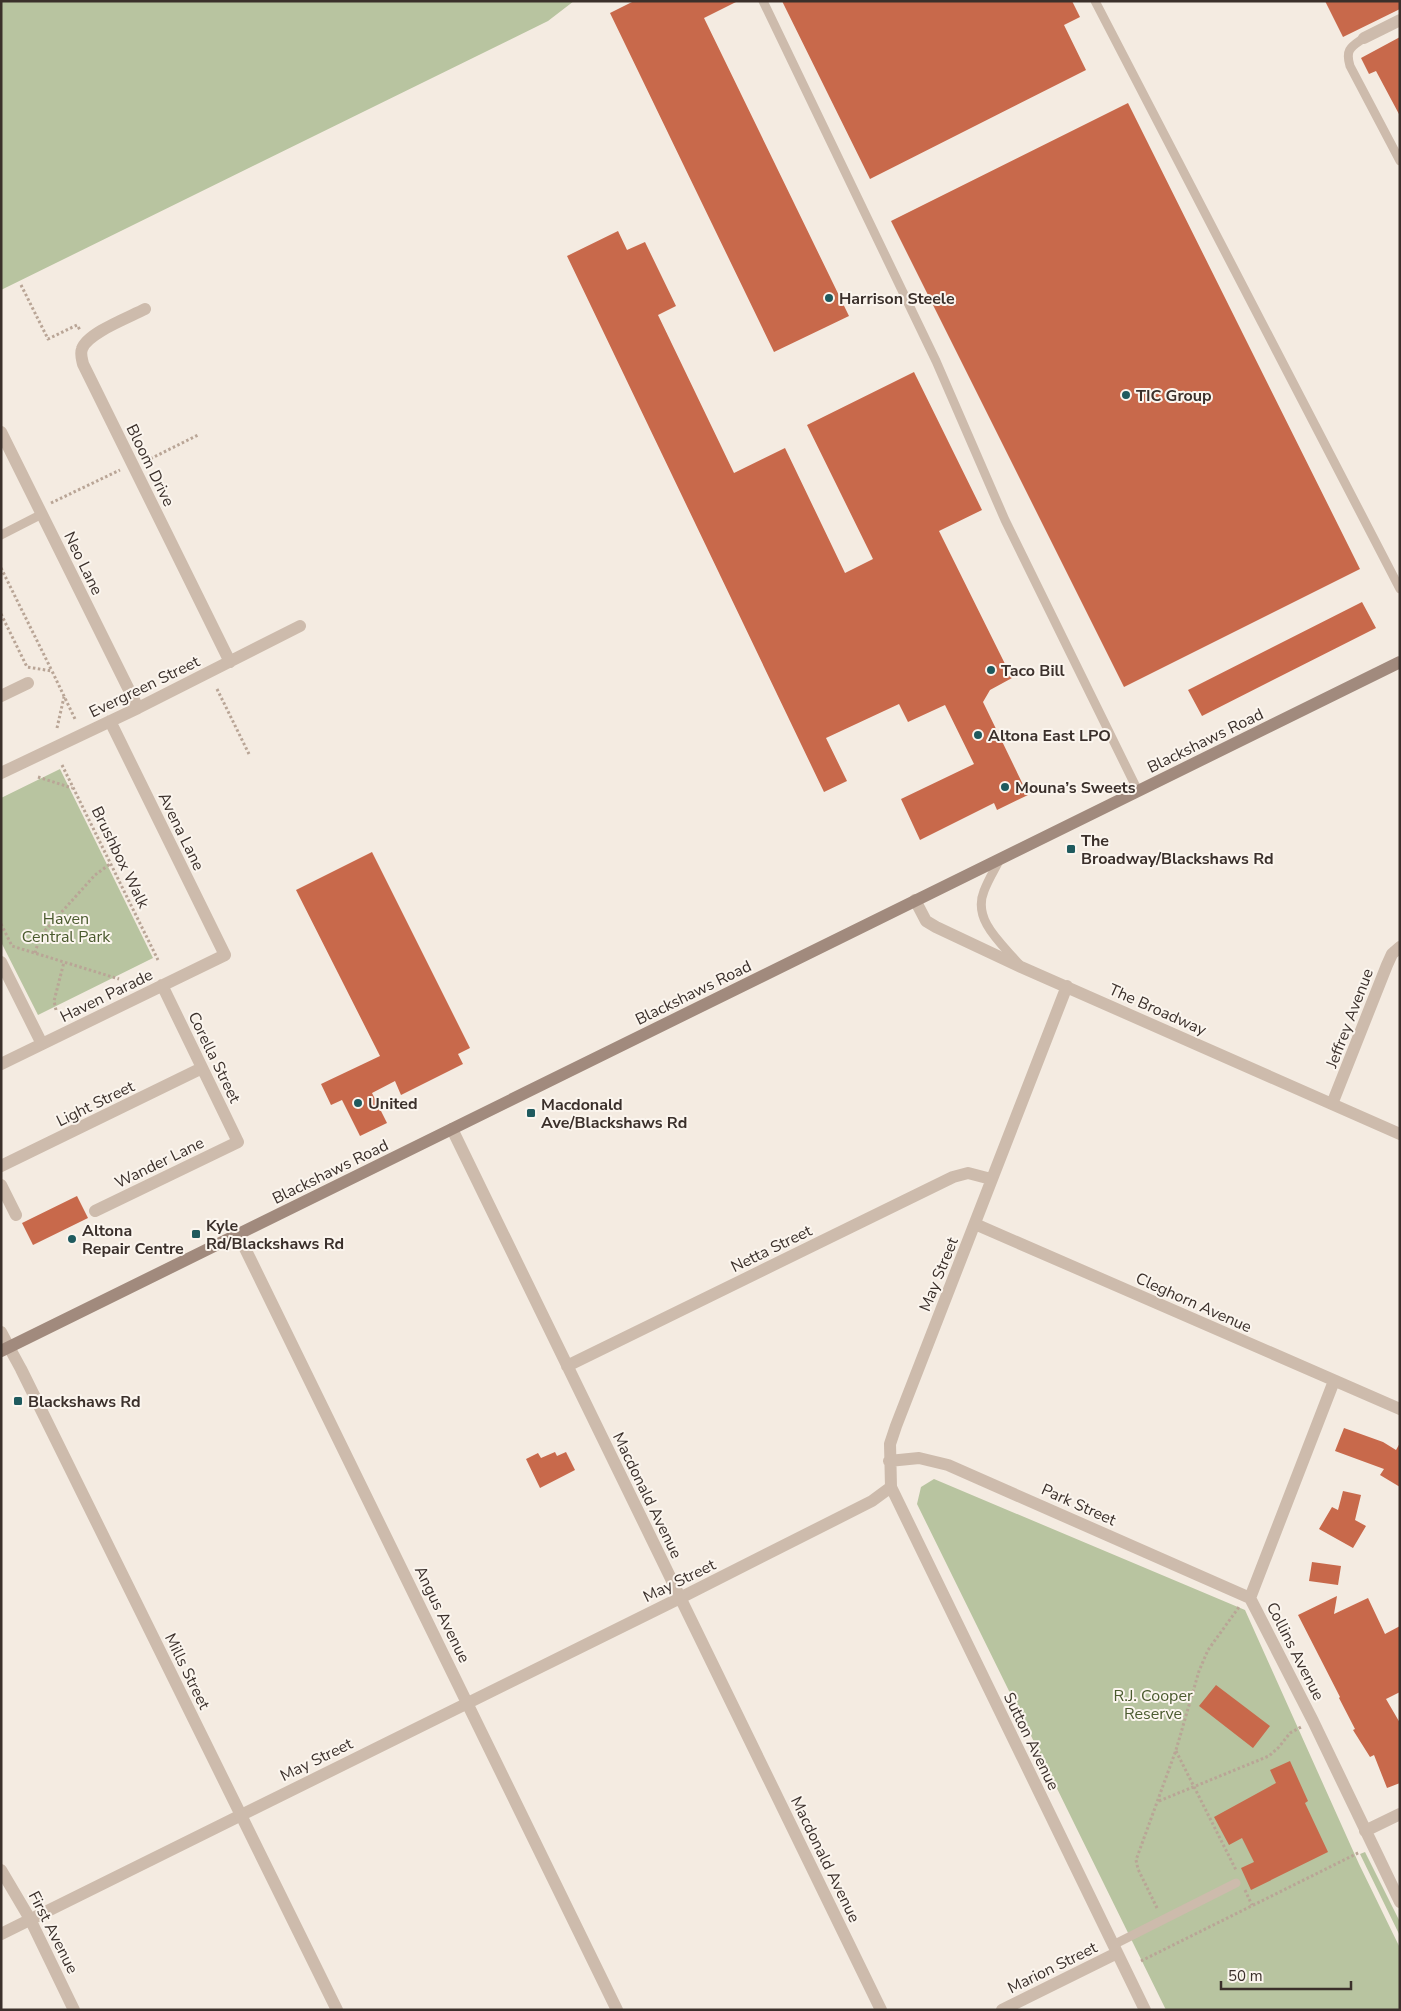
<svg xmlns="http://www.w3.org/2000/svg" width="1401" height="2011" viewBox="0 0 1401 2011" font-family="'Nunito Sans',sans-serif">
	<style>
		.green { fill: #b8c4a0 }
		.building { fill: #c8694b }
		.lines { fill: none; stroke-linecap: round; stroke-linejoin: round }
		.path { stroke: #b9a596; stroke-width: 3; stroke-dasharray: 2.5 2.5; stroke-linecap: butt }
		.service { stroke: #cdbbac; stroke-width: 9 }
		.minor { stroke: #cdbbac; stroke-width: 12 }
		.tertiary { stroke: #cdbbac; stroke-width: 12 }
		.secondary { stroke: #a18a7d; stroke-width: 12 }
		.poi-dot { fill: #1f5a5e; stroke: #fbf5ee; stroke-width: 2 }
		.labels { text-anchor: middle; stroke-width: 4; stroke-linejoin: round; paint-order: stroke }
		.poi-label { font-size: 16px; font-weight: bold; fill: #3b302b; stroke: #fbf5ee; text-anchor: start }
		.street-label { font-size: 16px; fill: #3b302b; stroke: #fbf5ee }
		.park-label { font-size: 16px; fill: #4a5a2e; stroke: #fbf5ee }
	</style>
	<rect width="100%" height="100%" fill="#f4ebe1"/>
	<!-- green -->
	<path class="green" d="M1,1H574L548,21L1,290Z
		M60,769L153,958L38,1015L1,942V798Z
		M934,1479L1245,1610L1359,1864L1400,1948V2010H1166L917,1504L921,1487Z
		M1365,1852L1400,1922V1936L1360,1854Z"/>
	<!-- building -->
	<path class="building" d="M634,1H738L704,18L849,316L774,352L610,13Z
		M782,1H1072L1080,17L1064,25L1086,70L870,179Z
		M1325,1H1400V9L1343,37Z
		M1400,37V116L1376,71L1369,74L1361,58Z
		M1128,103L1360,569L1124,687L891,221Z
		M618,231L627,250L645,242L676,306L658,315L734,473L785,448L845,573L873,559L807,425L914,372L982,510L939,531L1012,678L990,690L983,702L1028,795L997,810L994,803L920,840L901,799L974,764L945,705L908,722L899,704L826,738L847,781L824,792L567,256Z
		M1362,602L1376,628L1202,716L1188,690Z
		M372,852L470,1048L458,1054L463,1064L401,1095L395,1081L372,1093L387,1123L360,1136L342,1100L331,1105L321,1084L380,1056L296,890Z
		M77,1196L88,1218L33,1245L22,1223Z
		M1344,1428L1383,1442L1396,1450L1400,1443V1487L1380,1475L1384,1469L1335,1451Z
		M555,1452L557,1456L566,1452L575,1470L540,1488L526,1459L538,1453L541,1458Z
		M1343,1491L1361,1495L1355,1520L1366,1526L1353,1548L1319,1529L1332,1507L1338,1510Z
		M1312,1562L1341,1566L1338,1585L1309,1581Z
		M1337,1596L1334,1614L1368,1598L1385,1634L1400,1626V1692L1386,1699L1400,1723V1783L1387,1788L1374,1755L1370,1757L1353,1730L1355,1729L1339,1698L1340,1697L1298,1615Z
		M1216,1685L1270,1726L1253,1748L1199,1706Z
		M1290,1761L1308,1801L1305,1803L1328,1852L1251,1890L1241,1868L1254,1862L1242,1838L1229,1845L1214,1817L1276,1783L1270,1770Z"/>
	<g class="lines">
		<!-- path -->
		<path class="path" d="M21,285L48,339L77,325L80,330
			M146,461L198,435
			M51,503L120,470
			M1,568L52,671
			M1,614L27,667L52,671L75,719
			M217,689L249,754
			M57,728L64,697
			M62,765L158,960
			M38,777L72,788
			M1,924L12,946L119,979
			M35,953L40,936L95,875L110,864
			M56,1010L54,1001L64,962
			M1176,1751L1236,1870
			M1159,1801L1269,1756L1279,1747L1290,1733L1301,1727
			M1245,1890L1252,1905
			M1157,1908L1138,1869L1136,1860L1176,1750L1199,1671L1208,1650L1239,1607
			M1141,1961L1360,1852"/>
		<!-- service -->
		<path class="service" d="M763,1L936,361L1005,520L1138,791
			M1095,1L1400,589
			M1364,38C1351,47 1345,49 1350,66L1400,161
			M1,535L42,514
			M1000,859C995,869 988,880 984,891C972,920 1002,944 1019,964
			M1113,1945L1236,1883"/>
		<!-- minor -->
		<path class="minor" d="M1364,38L1400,20
			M145,309C130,317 87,333 82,349C80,354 82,359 83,364L230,662
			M1,432L138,708
			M1,696L28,683
			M1,773L138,708L300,626
			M915,900L926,921L936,927L1021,967L1400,1134
			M1,962L42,1044
			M1,1064L225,955L110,721
			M1332,1104L1387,965L1392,954L1400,947
			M452,1129L881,2010
			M1,1166L202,1068
			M1,1185L16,1215
			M95,1211L238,1142L162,985
			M975,1224L1400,1409
			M238,1234L617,2010
			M1,1332L9,1347
			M567,1366L953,1177L968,1173L991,1179
			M1334,1381L1250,1598L1313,1721L1400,1902
			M889,1461L919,1458L948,1465L1250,1598
			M891,1487L1145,2010
			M1365,1831L1400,1814
			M1,1870L30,1919L74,2010
			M1,1934L680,1598L872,1501L891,1487L890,1444L896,1426L1067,986
			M1002,2010L1117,1953"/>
		<!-- tertiary -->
		<path class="tertiary" d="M9,1347L21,1369L337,2010"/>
		<!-- secondary -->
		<path class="secondary" d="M1,1351L1400,662"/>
	</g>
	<!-- markers -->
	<g class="poi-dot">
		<circle cx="829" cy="298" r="5"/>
		<circle cx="1126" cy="395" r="5"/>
		<circle cx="991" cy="670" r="5"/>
		<circle cx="978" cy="735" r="5"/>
		<circle cx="1005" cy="787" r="5"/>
		<rect x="1066" y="844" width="10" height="10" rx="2.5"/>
		<circle cx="358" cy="1103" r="5"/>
		<rect x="526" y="1108" width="10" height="10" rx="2.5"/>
		<rect x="191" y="1229" width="10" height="10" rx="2.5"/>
		<circle cx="72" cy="1239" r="5"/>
		<rect x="13" y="1396" width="10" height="10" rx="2.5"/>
	</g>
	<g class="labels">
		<!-- poi labels -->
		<g class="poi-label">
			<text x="839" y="304">Harrison Steele</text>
			<text x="1136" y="401">TIC Group</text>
			<text x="1001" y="676">Taco Bill</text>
			<text x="988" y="741">Altona East LPO</text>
			<text x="1015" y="793">Mouna’s Sweets</text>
			<text x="1081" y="846">The<tspan x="1081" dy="18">Broadway/Blackshaws Rd</tspan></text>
			<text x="368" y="1109">United</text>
			<text x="541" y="1110">Macdonald<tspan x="541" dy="18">Ave/Blackshaws Rd</tspan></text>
			<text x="206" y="1231">Kyle<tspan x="206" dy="18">Rd/Blackshaws Rd</tspan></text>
			<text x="82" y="1236">Altona<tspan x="82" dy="18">Repair Centre</tspan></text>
			<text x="28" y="1407">Blackshaws Rd</text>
		</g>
		<!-- street labels -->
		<g class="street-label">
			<text transform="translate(151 465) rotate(64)" y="6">Bloom Drive</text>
			<text transform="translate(84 563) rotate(64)" y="6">Neo Lane</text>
			<text transform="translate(144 686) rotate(-26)" y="6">Evergreen Street</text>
			<text transform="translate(1205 740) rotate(-26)" y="6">Blackshaws Road</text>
			<text transform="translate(182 831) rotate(64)" y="6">Avena Lane</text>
			<text transform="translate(121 857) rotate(64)" y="6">Brushbox Walk</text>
			<text transform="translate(693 992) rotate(-26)" y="6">Blackshaws Road</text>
			<text transform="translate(106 995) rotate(-26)" y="6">Haven Parade</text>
			<text transform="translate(1158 1009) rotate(24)" y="6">The Broadway</text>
			<text transform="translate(1349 1018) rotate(-69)" y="6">Jeffrey Avenue</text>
			<text transform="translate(215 1057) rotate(64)" y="6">Corella Street</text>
			<text transform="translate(95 1103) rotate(-26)" y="6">Light Street</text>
			<text transform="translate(159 1162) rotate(-26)" y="6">Wander Lane</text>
			<text transform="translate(330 1171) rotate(-26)" y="6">Blackshaws Road</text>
			<text transform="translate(771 1248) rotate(-26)" y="6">Netta Street</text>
			<text transform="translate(938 1274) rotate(-68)" y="6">May Street</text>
			<text transform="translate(1194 1302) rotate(24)" y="6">Cleghorn Avenue</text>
			<text transform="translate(648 1495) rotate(64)" y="6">Macdonald Avenue</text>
			<text transform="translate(1079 1504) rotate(24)" y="6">Park Street</text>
			<text transform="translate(679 1580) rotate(-26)" y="6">May Street</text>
			<text transform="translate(443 1614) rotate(64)" y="6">Angus Avenue</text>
			<text transform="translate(1296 1651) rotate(63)" y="6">Collins Avenue</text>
			<text transform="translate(188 1671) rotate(64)" y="6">Mills Street</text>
			<text transform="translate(1032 1741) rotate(64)" y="6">Sutton Avenue</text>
			<text transform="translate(316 1759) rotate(-26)" y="6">May Street</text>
			<text transform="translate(826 1859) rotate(64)" y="6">Macdonald Avenue</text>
			<text transform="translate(54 1932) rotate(63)" y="6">First Avenue</text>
			<text transform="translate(1052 1967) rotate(-26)" y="6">Marion Street</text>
		</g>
		<!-- park labels -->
		<g class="park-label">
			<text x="66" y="924">Haven<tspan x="66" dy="18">Central Park</tspan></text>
			<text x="1153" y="1701">R.J. Cooper<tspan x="1153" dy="18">Reserve</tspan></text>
		</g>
	</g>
	<!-- border -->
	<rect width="1401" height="2011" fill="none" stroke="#3b302b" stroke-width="5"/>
	<!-- scale -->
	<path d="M1221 1981v8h130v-8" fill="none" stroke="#3b302b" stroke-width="2.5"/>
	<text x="1228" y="1981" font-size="15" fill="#3b302b" stroke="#fbf5ee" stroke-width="4" paint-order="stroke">50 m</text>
</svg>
